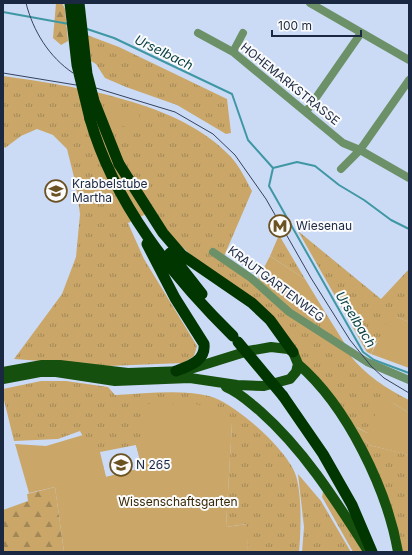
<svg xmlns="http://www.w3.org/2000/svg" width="412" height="555" viewBox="0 0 412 555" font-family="Inter,sans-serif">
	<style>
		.grass { fill: url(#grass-tufts) }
		.forest { fill: url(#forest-firs) }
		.garden { fill: #caa768 }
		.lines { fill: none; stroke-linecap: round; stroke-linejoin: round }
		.stream { stroke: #4097a4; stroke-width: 2 }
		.minor { stroke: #6c9168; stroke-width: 8 }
		.major { stroke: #16500f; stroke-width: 10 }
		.highway { stroke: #023600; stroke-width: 11 }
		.tram { stroke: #34425d; stroke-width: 1 }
		.highway-bridge { stroke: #023600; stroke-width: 11 }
		.labels { text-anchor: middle; stroke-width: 4; stroke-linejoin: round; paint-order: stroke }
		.street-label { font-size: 12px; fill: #1a2842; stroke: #fbfbfb }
		.poi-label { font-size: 12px; fill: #1a2842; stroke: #fbfbfb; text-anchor: start }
		.park-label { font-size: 12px; fill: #382705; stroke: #fbfbfb }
		.water-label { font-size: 13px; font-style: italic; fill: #043d41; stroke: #fbfbfb }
	</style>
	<defs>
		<pattern id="grass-tufts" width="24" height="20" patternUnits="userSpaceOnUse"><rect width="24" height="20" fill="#caa768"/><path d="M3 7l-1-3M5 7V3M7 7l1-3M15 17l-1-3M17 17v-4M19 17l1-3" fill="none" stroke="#a38857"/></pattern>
		<pattern id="forest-firs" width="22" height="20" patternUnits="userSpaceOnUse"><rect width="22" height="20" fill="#caa768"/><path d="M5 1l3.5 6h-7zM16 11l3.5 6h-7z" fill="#a38857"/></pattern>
	</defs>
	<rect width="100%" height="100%" fill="#cbdbf6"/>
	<!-- grass -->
	<path class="grass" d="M87,35L119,47L227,99L231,133L226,134L177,105L126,87L105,78L96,64L91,61Z
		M3,76C74,86 181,102 231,157C240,167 246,180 252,191L222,261L349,354C364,374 387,389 409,400V413L393,403L367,433L357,427L369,445L409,455V552H398L362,444L300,362L284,332L191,255L162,228L150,212L128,223L144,259L197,346L194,356L183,363L108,366L14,359L62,294L76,257L80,214L76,185L67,149L53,135L37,129L21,136L5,148L3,145Z
		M298,231L381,299L409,269V322L397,317L375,344L371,354L367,352Z
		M279,235L305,279L270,256Z
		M325,312L345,344L313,325Z
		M41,381H66L108,387L115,395C145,394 179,389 209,396C234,402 289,451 296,476C302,495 301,532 299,552H248L246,524L226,527L232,423L142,467L136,445L100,452L106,477L142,468L140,546L80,431L58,439L14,441L3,396V389Z
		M298,474L321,501L351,552H302L304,527Z
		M324,486L368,552H353L322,497Z"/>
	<!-- forest -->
	<path class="forest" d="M56,3H62L65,9L68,41L61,45L53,38Z
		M55,487L64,552H3V510L28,501L27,494Z"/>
	<!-- garden -->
	<path class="garden" d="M110,104L140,114L135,130L105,120Z
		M270,256L305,279L325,312L313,325L288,307L258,279Z
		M397,317L409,322V368L371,354L389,319Z
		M382,399L393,403L409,413L408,455L369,445L356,427L367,433Z
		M192,403L216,410L232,423L226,527L247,524L248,552H64L55,487L29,493L15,444L46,446L83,435L99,452L106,477L142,468L136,445L142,444L145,404Z"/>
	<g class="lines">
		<!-- stream -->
		<path class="stream" d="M3,12L69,24
			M87,29L114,38L232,94L248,140L273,168L297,162L315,166L339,185L364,200L391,220L409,229
			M273,168L269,186L363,352L374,360L409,373"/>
		<!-- minor -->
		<path class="minor" d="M310,3L409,60
			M198,33L233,52L343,143L360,150L409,178
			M233,52L243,33
			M306,112L361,33
			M341,169L360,150L409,80
			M213,252L251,278L289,312L367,362L409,380"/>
		<!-- major -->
		<path class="major" d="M298,364C347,406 387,489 398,552
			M3,372L42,365H60L128,373L184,371L248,351L271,347L288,349L293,352L298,364L296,372L290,379L264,386L237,385L190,378L115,381L56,372H40L3,379
			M226,387C239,392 249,402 260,411C305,451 336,501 368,551"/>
		<!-- highway -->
		<path class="highway" d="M90,119C114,203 171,275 233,336
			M119,164L163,233L182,255L252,303L270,320L293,352
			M147,244L175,298L204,344C206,361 189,366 176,371
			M170,253L202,294
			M283,396L323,454L352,505L372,552"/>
		<!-- tram -->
		<path class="tram" d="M26,3C33,31 49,57 73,73
			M3,73L76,85
			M96,88L175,112L213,134L235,155L266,199L311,278L350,340L371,366L384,378L409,393"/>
		<!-- highway-bridge -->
		<path class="highway-bridge" d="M70,3L77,65L90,119
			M79,3L87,74L94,101L119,164
			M238,342L283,396"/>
	</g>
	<!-- icons -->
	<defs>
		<g id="school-ring" transform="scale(1.15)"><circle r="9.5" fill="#fbfbfb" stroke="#6a5223" stroke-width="1.5"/><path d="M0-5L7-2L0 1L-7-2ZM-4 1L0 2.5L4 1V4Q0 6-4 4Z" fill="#6a5223"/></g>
		<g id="metro-ring" transform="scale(1.15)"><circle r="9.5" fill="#fbfbfb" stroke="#6a5223" stroke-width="1.5"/><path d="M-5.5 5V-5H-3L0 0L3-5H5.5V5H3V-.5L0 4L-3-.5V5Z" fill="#6a5223"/></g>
		<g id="university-ring" transform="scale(1.15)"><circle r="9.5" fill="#fbfbfb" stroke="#6a5223" stroke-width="1.5"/><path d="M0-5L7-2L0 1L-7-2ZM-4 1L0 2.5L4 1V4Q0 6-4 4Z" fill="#6a5223"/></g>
	</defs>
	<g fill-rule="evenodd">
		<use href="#school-ring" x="56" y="191"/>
		<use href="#metro-ring" x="280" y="226"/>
		<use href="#university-ring" x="121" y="465"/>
	</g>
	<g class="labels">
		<!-- street labels -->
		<g class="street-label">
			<text transform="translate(290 84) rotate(39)" y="4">HOHEMARKSTRASSE</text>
			<text transform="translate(276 284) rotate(37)" y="4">KRAUTGARTENWEG</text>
		</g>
		<!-- poi labels -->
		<g class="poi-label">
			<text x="72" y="188">Krabbelstube<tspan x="72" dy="14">Martha</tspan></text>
			<text x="296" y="230">Wiesenau</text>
			<text x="136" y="469">N 265</text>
		</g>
		<!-- park labels -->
		<g class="park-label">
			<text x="178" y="506">Wissenschaftsgarten</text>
		</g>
		<!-- water labels -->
		<g class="water-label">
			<text transform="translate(164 52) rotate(26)" y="5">Urselbach</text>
			<text transform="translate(356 319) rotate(58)" y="5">Urselbach</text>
		</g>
	</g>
	<!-- border -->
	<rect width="412" height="555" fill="none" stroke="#1a2842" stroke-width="8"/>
	<!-- scale -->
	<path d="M272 30v6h89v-6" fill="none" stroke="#1a2842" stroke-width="2"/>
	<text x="278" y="30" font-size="12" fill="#1a2842" stroke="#fbfbfb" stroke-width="3" paint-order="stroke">100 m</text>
</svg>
